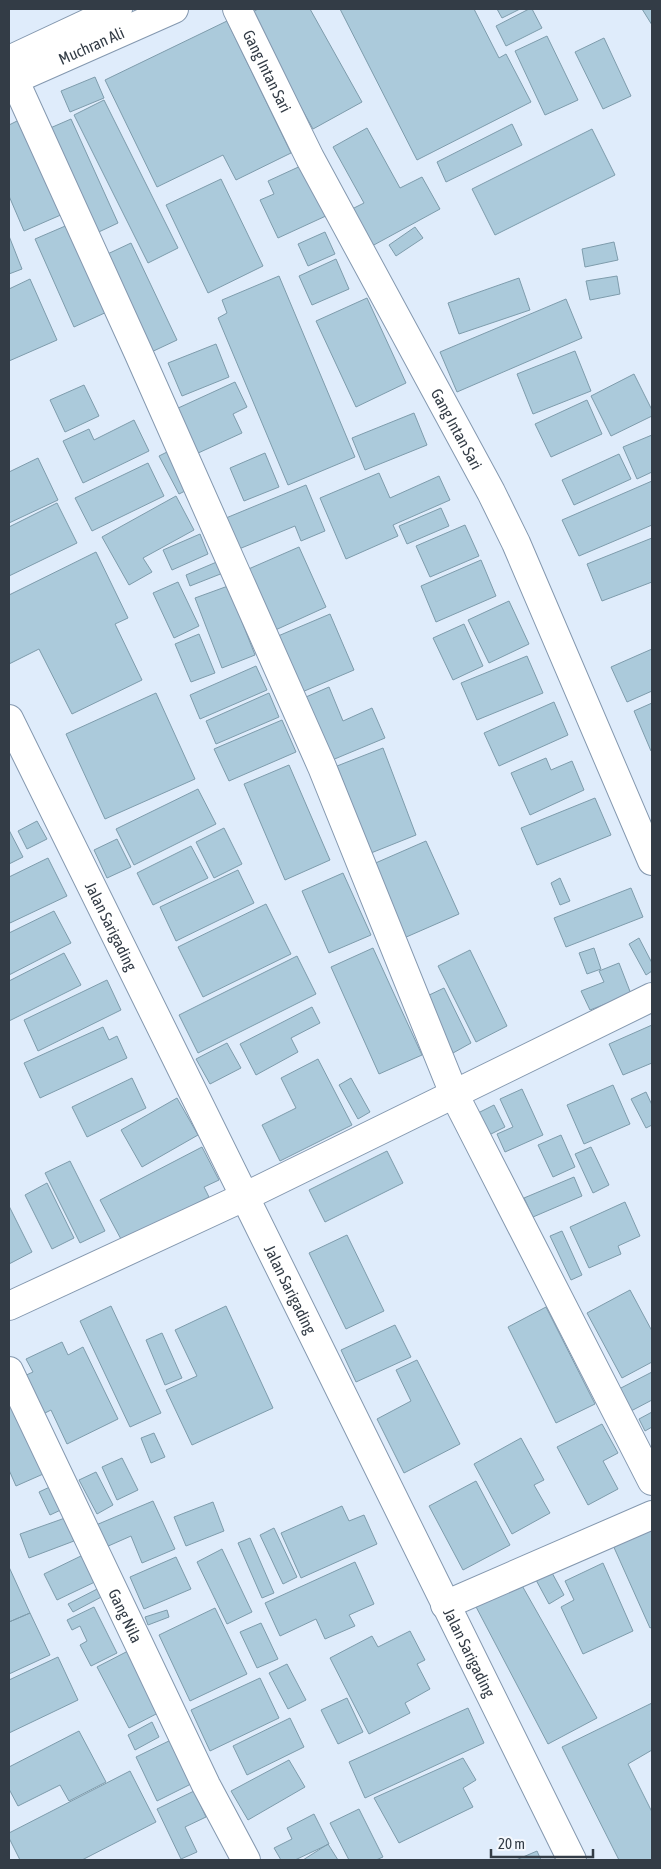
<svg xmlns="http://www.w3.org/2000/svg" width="661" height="1869" viewBox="0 0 661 1869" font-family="'Asap Condensed',sans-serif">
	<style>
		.building { fill: #abcadb; stroke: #7e9cac }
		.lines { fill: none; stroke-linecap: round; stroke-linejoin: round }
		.street-casing { stroke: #8498af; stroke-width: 30 }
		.secondary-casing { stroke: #8498af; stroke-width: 30 }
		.street { stroke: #fff; stroke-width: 28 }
		.secondary { stroke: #fff; stroke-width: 28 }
		.labels { text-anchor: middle; stroke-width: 4.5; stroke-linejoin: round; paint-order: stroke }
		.street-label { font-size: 16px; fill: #333c46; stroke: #f4f8fd }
	</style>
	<rect width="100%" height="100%" fill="#dfecfb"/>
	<!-- building -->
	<path class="building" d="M258,9H310L362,102L313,129L249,14Z
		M340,9H474L499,58L506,54L531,102L417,160Z
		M497,9H520L502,18Z
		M529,9H532L542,28L506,46L496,26Z
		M642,9H652V25Z
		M227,21L291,153L236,180L223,155L157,187L105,80Z
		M547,36L578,100L545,115L515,51Z
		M604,38L631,96L603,109L575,52Z
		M95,77L104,98L70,112L61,91Z
		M104,100L178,248L148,263L74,115Z
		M21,119L63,214L24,231L9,196V125Z
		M71,119L118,223L88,237L41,132Z
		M512,124L522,145L446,182L437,162Z
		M367,128L400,188L422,177L440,209L372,246L352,209L364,203L333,147Z
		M592,129L615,175L495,235L472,189Z
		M305,164L328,215L278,238L260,200L274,194L268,181Z
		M221,179L263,266L208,293L166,205Z
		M70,224L109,311L74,327L35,239Z
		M415,227L423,238L396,256L389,245Z
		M325,232L335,254L308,266L298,244Z
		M9,236L22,269L9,274Z
		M614,242L618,260L585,267L582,249Z
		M131,243L177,340L145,355L99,258Z
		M336,259L349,289L312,305L299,276Z
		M279,276L355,457L288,485L218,318L227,313L222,300Z
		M617,276L620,294L590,300L586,281Z
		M519,278L530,310L459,334L448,303Z
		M30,279L57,340L9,361V289Z
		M367,298L406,383L356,407L316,321Z
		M566,299L582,338L457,392L440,352Z
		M216,344L229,377L182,396L168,363Z
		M575,351L591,391L533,414L517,374Z
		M634,374L652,410V416L611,436L591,396Z
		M235,382L247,407L233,414L242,433L196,454L176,409Z
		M84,385L99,416L65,432L50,400Z
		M587,400L602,434L551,457L535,424Z
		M414,413L427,445L365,470L352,438Z
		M134,420L149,451L83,483L63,441L89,429L94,440Z
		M652,435V472L637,479L623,447Z
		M173,449L193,487L179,494L159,456Z
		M265,453L279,487L244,501L230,468Z
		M619,454L631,479L574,505L562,480Z
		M38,458L58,500L9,523V472Z
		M148,463L164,496L92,531L75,498Z
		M379,473L390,498L439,476L450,500L393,525L398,536L346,559L320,498Z
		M652,481V525L579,556L562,520Z
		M306,485L325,531L301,541L295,526L239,549L226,518Z
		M176,496L194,530L143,558L152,572L129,585L102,537Z
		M57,503L77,543L9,576V527Z
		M441,508L449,526L407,544L399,526Z
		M465,525L479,556L430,577L416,546Z
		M200,534L208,554L172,570L163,550Z
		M652,538V582L602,601L587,564Z
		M299,547L326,607L271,632L244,571Z
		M96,552L128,618L115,624L142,680L72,714L39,649L9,664V595Z
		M481,560L496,596L436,622L421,586Z
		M219,561L223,573L190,586L186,575Z
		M178,582L199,626L174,638L153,593Z
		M228,586L255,655L222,668L195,598Z
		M509,601L529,644L489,663L468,620Z
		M330,614L354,670L295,695L271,639Z
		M464,624L483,666L453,680L433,638Z
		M199,634L215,673L191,682L175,644Z
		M652,649V691L627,702L611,667Z
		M527,656L543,693L477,720L461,683Z
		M256,666L267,690L200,719L190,695Z
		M329,687L343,721L372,708L385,738L325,763L299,700Z
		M156,693L195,779L105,819L66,734Z
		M269,693L279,717L216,744L206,721Z
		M554,702L568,735L499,766L484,733Z
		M652,703V750L651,751L634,711Z
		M282,720L296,752L229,781L214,749Z
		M383,748L416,835L371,853L337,766Z
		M546,758L551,770L572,761L584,790L530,815L511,773Z
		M289,765L330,860L285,880L244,784Z
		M198,789L216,824L134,865L116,829Z
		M595,798L611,835L537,865L521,828Z
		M37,821L47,839L27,849L18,831Z
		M224,828L242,864L214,878L196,842Z
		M9,830L23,857L9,864Z
		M117,839L131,867L107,878L94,850Z
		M426,841L459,914L404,938L371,865Z
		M191,846L208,878L153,905L137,873Z
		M48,858L67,896L10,923L9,920V877Z
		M238,870L254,903L176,941L160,907Z
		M343,873L371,935L329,953L302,891Z
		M560,878L570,901L560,905L551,883Z
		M631,888L643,917L566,947L554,918Z
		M266,904L291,954L203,997L178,947Z
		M54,911L71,943L9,975V933Z
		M639,938L652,963V971L646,975L629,944Z
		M373,948L422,1055L379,1074L331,967Z
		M594,948L601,969L587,974L579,953Z
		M470,950L507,1026L476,1042L438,966Z
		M64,953L81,985L9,1021V981Z
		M297,956L316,994L198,1053L179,1015Z
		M619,963L631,994L590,1010L581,991L604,982L599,971Z
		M107,980L121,1010L38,1051L24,1020Z
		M444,988L471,1043L453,1053L425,997Z
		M312,1007L320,1023L291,1038L298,1052L256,1075L240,1044Z
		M652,1025V1063L623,1075L609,1044Z
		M103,1027L109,1040L117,1036L127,1058L40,1098L24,1063Z
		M227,1043L241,1068L210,1084L196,1059Z
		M318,1059L352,1125L280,1161L262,1125L296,1108L281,1078Z
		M132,1078L146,1108L87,1137L72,1107Z
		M351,1078L370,1112L358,1119L339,1085Z
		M613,1085L630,1124L584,1144L567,1105Z
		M522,1089L543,1135L505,1152L497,1134L513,1127L500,1099Z
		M646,1092L652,1105V1125L646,1128L631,1099Z
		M177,1098L198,1135L142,1167L121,1130Z
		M494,1105L505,1127L489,1135L478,1113Z
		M561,1135L575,1167L553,1177L538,1145Z
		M202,1147L219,1180L204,1187L209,1197L122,1241L100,1200Z
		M591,1147L609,1185L593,1193L575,1154Z
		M387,1151L403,1183L325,1222L309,1190Z
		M70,1161L105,1231L80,1243L45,1173Z
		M574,1177L582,1196L533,1217L524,1198Z
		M47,1183L74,1238L52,1249L25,1195Z
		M625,1202L640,1236L618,1246L621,1254L589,1268L570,1227Z
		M9,1206L32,1252L9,1264Z
		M562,1231L582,1275L571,1280L550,1236Z
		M347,1235L384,1311L346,1329L309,1253Z
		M630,1290L652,1331V1362L622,1378L587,1313Z
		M111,1306L161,1413L130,1427L80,1321Z
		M226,1306L273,1408L192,1445L166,1390L197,1376L175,1330Z
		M546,1307L595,1404L556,1423L508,1327Z
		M395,1325L411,1357L356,1382L341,1350Z
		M162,1333L182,1378L165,1385L146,1340Z
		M62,1342L68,1355L83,1347L118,1419L67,1444L51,1410L41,1415L22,1377L33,1372L26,1359Z
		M417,1360L460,1444L404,1473L377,1419L411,1401L396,1370Z
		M652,1372V1400L631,1411L619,1389Z
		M9,1402L50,1471L16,1486L9,1470Z
		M652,1412V1427L645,1431L639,1419Z
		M602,1424L618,1453L603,1461L618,1489L588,1505L557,1447Z
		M154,1433L165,1457L151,1463L141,1438Z
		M521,1438L544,1480L534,1485L550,1513L512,1534L474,1464Z
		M122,1458L138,1490L117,1500L102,1467Z
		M96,1472L113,1505L97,1514L79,1480Z
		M476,1481L510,1545L463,1570L429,1506Z
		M54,1485L65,1508L50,1515L39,1492Z
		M153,1501L175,1549L142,1563L131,1536L106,1547L96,1525Z
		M213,1502L224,1531L186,1546L174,1517Z
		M342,1506L349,1521L364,1515L377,1544L301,1578L281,1533Z
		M65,1518L74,1541L29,1558L20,1534Z
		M652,1525V1627L650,1628L612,1543Z
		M274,1528L297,1577L283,1584L260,1535Z
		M250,1538L274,1593L262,1598L238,1543Z
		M222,1549L252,1612L227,1624L197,1562Z
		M85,1554L99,1580L57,1600L44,1574Z
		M176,1557L191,1589L144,1609L130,1577Z
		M355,1562L374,1604L349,1615L355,1626L325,1639L316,1619L280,1636L265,1603Z
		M603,1563L633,1631L583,1654L561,1607L574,1600L565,1581Z
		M9,1567L30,1613L9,1622Z
		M551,1571L564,1595L549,1604L536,1580Z
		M520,1582L597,1718L548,1744L474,1603Z
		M103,1586L107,1594L73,1612L68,1604Z
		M94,1607L117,1653L91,1666L80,1645L87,1641L80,1626L72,1630L67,1620Z
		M215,1608L247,1674L190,1701L159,1635Z
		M167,1610L169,1617L148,1625L145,1617Z
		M30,1613L50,1655L9,1674V1622Z
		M261,1623L278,1659L257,1668L240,1632Z
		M410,1631L425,1660L417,1664L430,1689L405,1703L410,1713L369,1734L330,1658L372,1636L378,1647Z
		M128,1651L160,1712L129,1728L97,1667Z
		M58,1657L78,1700L9,1733V1680Z
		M287,1664L306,1700L288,1709L269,1673Z
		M260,1678L279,1718L210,1751L191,1710Z
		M347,1698L363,1732L338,1744L321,1710Z
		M652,1703V1750L628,1764L652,1812V1860H619L562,1747Z
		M468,1708L484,1743L365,1798L349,1762Z
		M290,1718L304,1747L247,1775L233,1746Z
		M152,1722L159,1737L135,1750L128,1735Z
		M79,1731L106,1782L69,1801L60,1785L18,1806L9,1789V1767Z
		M173,1739L195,1782L157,1801L136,1757Z
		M463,1758L476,1780L463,1788L473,1807L399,1843L374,1798Z
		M289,1760L305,1787L248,1820L231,1791Z
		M130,1771L156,1822L82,1860H20L9,1838V1833Z
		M194,1791L206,1817L185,1827L197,1852L181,1859L157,1809Z
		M359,1809L383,1857L376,1860H349L330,1823Z
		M314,1814L329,1844L295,1860H281L274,1848L292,1839L287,1828Z
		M328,1844L338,1860H303Z
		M537,1851L541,1860H516Z"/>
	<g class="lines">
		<!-- street casing -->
		<g class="street-casing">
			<g id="street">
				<path id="s1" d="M237,9L310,158L491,492L516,543L652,861"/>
				<path d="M9,68L138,352L322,767L454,1094L652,1481"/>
				<path id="s2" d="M9,719L572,1860"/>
				<path d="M9,1306L244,1197L652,997"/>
				<path id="s3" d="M9,1371L206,1785L246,1860"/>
				<path d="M445,1605L652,1515"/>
			</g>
		</g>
		<!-- secondary casing -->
		<g class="secondary-casing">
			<g id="secondary">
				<path d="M9,60L118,9"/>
				<path id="s4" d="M9,82L174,9"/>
			</g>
		</g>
		<!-- street -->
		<use href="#street" class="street"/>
		<!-- secondary -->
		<use href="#secondary" class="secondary"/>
	</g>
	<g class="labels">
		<!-- street labels -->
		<g class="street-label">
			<text dy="6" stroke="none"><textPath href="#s4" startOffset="90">Muchran Ali</textPath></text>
			<text dy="6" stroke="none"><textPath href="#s1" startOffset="69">Gang Intan Sari</textPath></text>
			<text dy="6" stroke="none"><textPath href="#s1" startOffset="474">Gang Intan Sari</textPath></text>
			<text dy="6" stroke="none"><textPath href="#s2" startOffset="231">Jalan Sarigading</textPath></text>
			<text dy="6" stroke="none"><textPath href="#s2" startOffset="636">Jalan Sarigading</textPath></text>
			<text dy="6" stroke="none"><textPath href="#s3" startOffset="271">Gang Nila</textPath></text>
			<text dy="6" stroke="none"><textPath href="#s2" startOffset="1041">Jalan Sarigading</textPath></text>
		</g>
	</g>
	<!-- border -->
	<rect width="661" height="1869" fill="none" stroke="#333c46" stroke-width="20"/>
	<!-- scale -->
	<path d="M491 1849v8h102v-8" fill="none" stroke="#333c46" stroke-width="2.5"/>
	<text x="498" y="1849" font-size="15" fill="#333c46" stroke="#f4f8fd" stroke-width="4" paint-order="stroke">20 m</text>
</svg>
